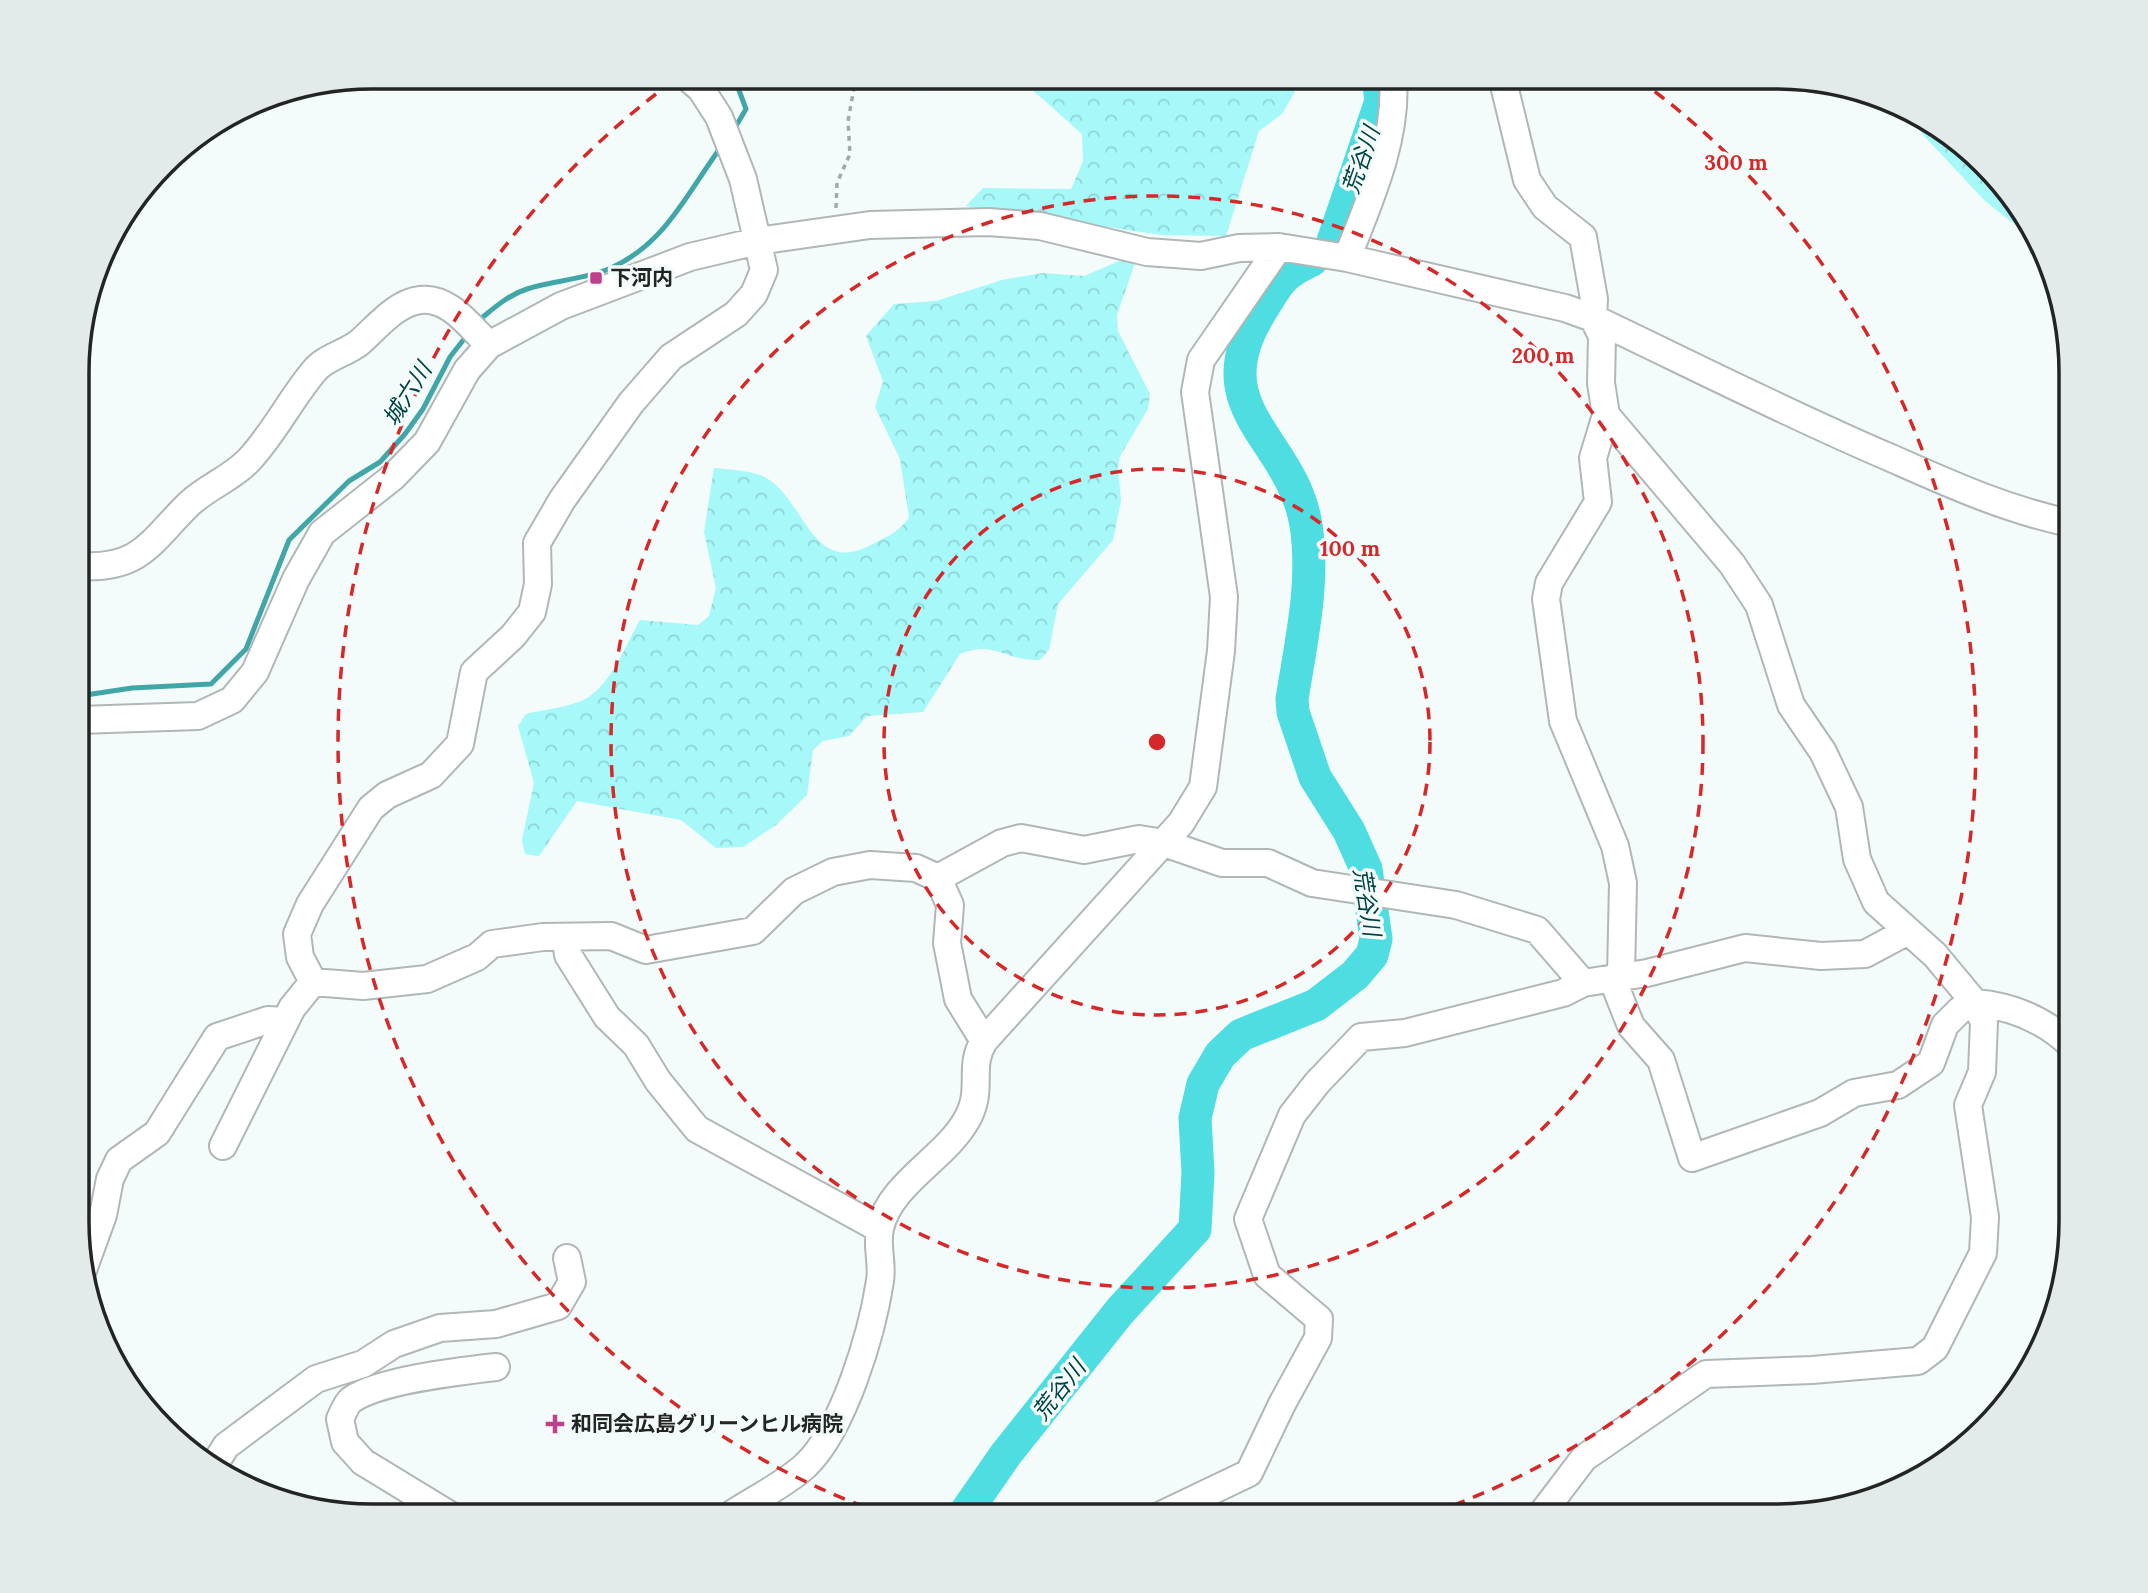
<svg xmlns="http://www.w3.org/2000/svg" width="2148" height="1593" viewBox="0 0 2148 1593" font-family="Lora,'Noto Sans JP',serif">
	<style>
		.forest { fill: url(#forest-crowns) }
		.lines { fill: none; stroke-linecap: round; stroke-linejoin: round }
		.stream { stroke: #41a6a8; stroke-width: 5 }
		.river { stroke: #4edde0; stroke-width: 33 }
		.minor-casing { stroke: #b1b7b7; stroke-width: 30 }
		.path { stroke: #a3a8a8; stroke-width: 3.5; stroke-dasharray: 5 5; stroke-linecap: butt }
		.minor { stroke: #fff; stroke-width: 26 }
		.ring { fill: none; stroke: #d62828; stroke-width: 3.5; stroke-dasharray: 12 9 }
		.poi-dot { fill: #be3f8c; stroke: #f4fbfb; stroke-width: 2.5 }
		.labels { text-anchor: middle; stroke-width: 7; stroke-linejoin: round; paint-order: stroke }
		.poi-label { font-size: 21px; font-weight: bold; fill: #232525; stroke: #f4fbfb; text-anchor: start }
		.water-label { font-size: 23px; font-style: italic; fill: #004243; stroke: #f4fbfb }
		.rim { fill: none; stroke: #232525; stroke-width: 3.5 }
		.centre { fill: #d62828; stroke: #f4fbfb; stroke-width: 3.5 }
		.ring-label { font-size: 21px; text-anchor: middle; font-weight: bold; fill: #d62828; stroke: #f4fbfb; stroke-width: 7; stroke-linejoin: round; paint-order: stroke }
	</style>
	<defs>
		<pattern id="forest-crowns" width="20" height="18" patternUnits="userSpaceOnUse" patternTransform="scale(1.75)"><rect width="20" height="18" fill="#a6f8f9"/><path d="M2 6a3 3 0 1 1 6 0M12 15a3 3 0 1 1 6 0" fill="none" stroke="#8fd4d5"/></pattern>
	</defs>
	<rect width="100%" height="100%" fill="#f4fbfb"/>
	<!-- forest -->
	<path class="forest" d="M906,77H968L941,90L914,91Z
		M1018,77H1294L1297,88L1282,114L1259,131L1226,236L1161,235L966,206L983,188L1071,189L1083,161L1082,134Z
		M1907,110L1956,138L2042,246L1985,201L1914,125Z
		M1122,260L1135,263L1117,315L1118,331L1150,394L1148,409L1120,456L1118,470L1121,500L1113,540L1058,604L1049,650L1040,660C1008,662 993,639 960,654L923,712L867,716L849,736L823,741L813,750L807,795L776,825L743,847L716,848L681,820L577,801L539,856L525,854L522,840L534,783L518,726L526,714C543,710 562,708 579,702C609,691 625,646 640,620L698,625L709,616L716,588L704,532L714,468C731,470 757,470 771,481C806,507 814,575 871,545C886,537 900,532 909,517L900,459L875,407L883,381L866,336L894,304L936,301L1002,280L1043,273L1084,276Z"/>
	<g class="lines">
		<!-- stream -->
		<path class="stream" d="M733,131L746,109L734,77
			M478,321C494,308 508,295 527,289C554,280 584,280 611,268C666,243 687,193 721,147
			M79,696L132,688L211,684L246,649L289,540L349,481L380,462L405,434L423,409L450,357L468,334"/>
		<!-- river -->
		<path class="river" d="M1333,241L1381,101L1378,77
			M963,1516L1006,1454L1120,1311L1195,1229L1198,1173L1195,1118L1203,1084L1220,1055L1241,1035L1316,1005L1355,975L1372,955L1376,939L1366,869L1349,831L1315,777L1293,712L1292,699C1301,641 1315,583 1306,525C1292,437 1199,410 1261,311C1279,282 1280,275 1312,260"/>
		<!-- minor casing -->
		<g class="minor-casing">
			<path id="minor" d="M1502,77L1527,180L1545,207L1583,237L1594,299L1593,318L1602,336L1601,383L1606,415L1732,564L1759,605L1791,705L1823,752L1849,807L1857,859L1876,902L1935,955L1975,1003C2012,1006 2043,1019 2070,1044
				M1347,258C1369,202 1398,139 1393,77
				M1606,415L1593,458L1598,502L1549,583L1546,599L1563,721L1615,846L1623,883L1621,975
				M79,566C141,570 151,541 189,504C207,487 232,478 249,460C275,432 291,398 315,370C326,357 347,353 360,342C377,327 396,303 420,300C449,296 470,327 489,345
				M79,720L198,716L232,700L255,672L296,579L322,533L393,477L427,442L467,370L489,345L561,306L690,257L758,241L870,225L988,222L1040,226L1147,252L1201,256L1239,248L1279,247L1347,258L1565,308L1593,318C1692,365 1790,415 1891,458C1950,484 2007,510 2070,523
				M938,878L950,905L947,943L958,999L984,1041
				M566,938L568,955L607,1017L636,1045L658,1081L697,1129L880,1229
				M313,982L300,957L297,934L310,904L371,808L387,795L431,775L460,744L474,672L513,636L532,612L538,584L537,543L562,500L631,403L671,357L736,314L754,294L764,270L743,179L719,117L701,89L687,77
				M223,1146L292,1008L313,982L363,986L427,979L477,957L492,944L543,937L611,936L646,950L753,931L794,891L833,872L870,865L916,868L938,878L1002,843L1021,838L1084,850L1139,839L1164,843L1222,863H1268L1312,883L1456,905L1537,930L1583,983
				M83,1270L103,1215L110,1179L119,1160L157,1133L217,1037L268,1020L285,1021
				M213,1467L226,1446L316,1379L363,1364L394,1344L440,1328L496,1324L558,1306L572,1282L567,1258
				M450,1515L363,1462L345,1442L340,1419C343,1413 346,1404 351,1400C379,1380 461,1371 496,1367
				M729,1516C753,1500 784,1485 805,1466C844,1429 872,1333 880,1281C883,1264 876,1245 880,1228C891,1183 944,1159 966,1121C985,1089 967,1068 984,1041L1181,823L1203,787L1221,651L1224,597L1195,392L1201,360L1279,247
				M1159,1516L1249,1473L1282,1404L1318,1338L1319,1319L1267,1275L1248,1219L1292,1115L1317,1083L1361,1037L1405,1033L1563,993L1583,983L1647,973L1745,948L1821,956L1865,954L1908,931
				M1540,1516L1584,1458L1706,1374L1812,1370L1918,1361L1935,1348L1983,1253L1985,1217L1968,1105L1982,1072L1984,1022L1975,1003L1960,1010L1945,1025L1931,1063L1898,1085L1854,1093L1820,1113L1692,1158L1661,1060L1631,1026L1612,978"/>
		</g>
		<!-- path -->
		<path class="path" d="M836,208L837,183L850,154L848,121L856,77"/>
		<!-- minor -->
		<use href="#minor" class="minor"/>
	</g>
	<!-- distance rings -->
	<g class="ring">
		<circle cx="1157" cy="742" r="273"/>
		<circle cx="1157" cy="742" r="546"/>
		<path d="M884 1514A819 819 0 0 1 676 79M1638 79A819 819 0 0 1 1430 1514"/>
	</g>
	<!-- markers -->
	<g class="poi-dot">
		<rect x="589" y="271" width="14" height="14" rx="3.5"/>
		<path d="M551.5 1413.5h7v7h7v7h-7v7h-7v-7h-7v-7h7z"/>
	</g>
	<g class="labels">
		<!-- poi labels -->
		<g class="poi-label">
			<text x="610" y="285">下河内</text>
			<text x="571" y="1431">和同会広島グリーンヒル病院</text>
		</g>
		<!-- water labels -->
		<g class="water-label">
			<text transform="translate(1361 160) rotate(-71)" y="8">荒谷川</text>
			<text transform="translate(407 394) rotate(-58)" y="8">城六川</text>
			<text transform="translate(1367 902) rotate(81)" y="8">荒谷川</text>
			<text transform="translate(1059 1390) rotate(-52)" y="8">荒谷川</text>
		</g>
	</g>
	<!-- crop -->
	<path d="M0 0H2148V1593H0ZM372 89H1776A283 283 0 0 1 2059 372V1221A283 283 0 0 1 1776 1504H372A283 283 0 0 1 89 1221V372A283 283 0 0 1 372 89Z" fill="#e3eaea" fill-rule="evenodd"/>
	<path class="rim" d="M372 89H1776A283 283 0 0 1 2059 372V1221A283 283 0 0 1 1776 1504H372A283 283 0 0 1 89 1221V372A283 283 0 0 1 372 89Z"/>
	<circle cx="1157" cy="742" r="10" class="centre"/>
	<g class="ring-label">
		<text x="1736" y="170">300 m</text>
		<text x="1543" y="363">200 m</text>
		<text x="1350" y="556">100 m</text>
	</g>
</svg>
